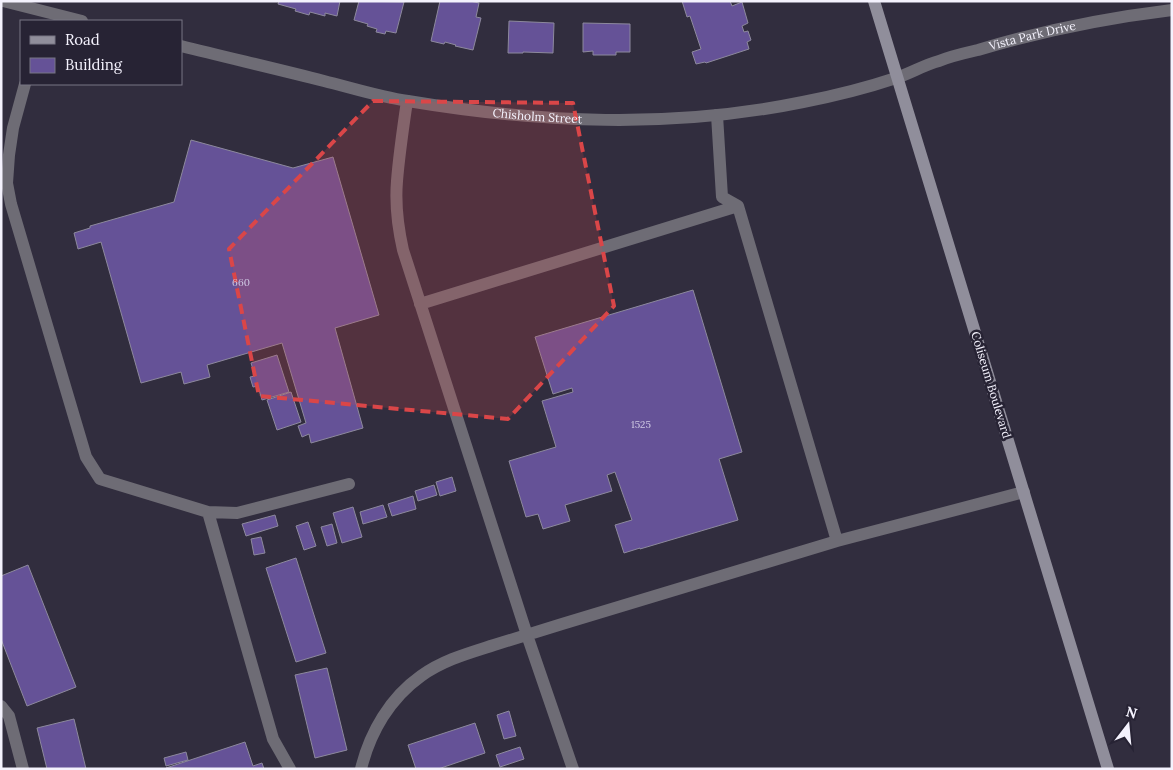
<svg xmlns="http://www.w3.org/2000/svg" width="1173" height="770" viewBox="0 0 1173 770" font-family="Lora,serif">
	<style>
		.building { fill: #655297; stroke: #8d899d }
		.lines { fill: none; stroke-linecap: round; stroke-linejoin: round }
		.service { stroke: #6e6c75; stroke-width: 12 }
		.minor { stroke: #6e6c75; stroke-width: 12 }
		.secondary { stroke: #908e9b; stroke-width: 12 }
		.marked { fill: #da4648; fill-opacity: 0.2; stroke: #da4648; stroke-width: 4; stroke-dasharray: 10 6; stroke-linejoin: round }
		.labels { text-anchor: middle; stroke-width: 5; stroke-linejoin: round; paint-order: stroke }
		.number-label { font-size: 10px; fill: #d0cae4 }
		.street-label { font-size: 12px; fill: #f4f2fd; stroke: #272334 }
	</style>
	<rect width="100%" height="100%" fill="#312d3e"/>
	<!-- building -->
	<path class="building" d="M279,1H340L337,16L325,13V16L310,12L309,15L295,11L296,9L278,4Z
		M359,1L404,2L396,33L386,31L385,34L376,32L377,29L367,26L368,24L354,20Z
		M440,1H470L479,3L476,17L481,18L473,50L455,46L456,45L445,42L444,44L431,41Z
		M682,1H730L732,6L742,2L748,23L742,26L744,32L748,31L751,40L747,42L749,49L706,63L705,62L696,64L692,52L701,49L690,16L687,17Z
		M509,21L554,23L553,53L523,52V53H508Z
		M583,23L630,24V52H616V55H593V51L583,52Z
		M191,140L293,168L333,157L379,315L335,328L363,428L311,443L309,434L302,437L298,426L306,423L282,343L207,365L210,377L184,384L181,372L141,383L101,242L78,249L74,233L90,228V226L174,202Z
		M693,290L742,452L719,459L738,520L640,549V548L624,553L615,525L632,520L615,472L607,475L612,491L565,505L570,521L543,529L538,514L526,517L509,461L556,447L542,401L573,392L572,388L553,394L535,337Z
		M277,355L289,392L262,400L258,386L253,387L250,377L255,376L251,363Z
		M291,392L301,422L277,430L267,400Z
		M452,477L456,491L440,496L436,482Z
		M434,485L437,495L418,501L415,491Z
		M413,496L416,509L392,516L388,504Z
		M383,505L387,517L363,524L360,512Z
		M353,507L362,537L342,543L333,513Z
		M275,515L278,526L246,536L242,524Z
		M308,522L316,546L304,550L296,526Z
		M332,524L337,543L327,546L321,527Z
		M261,537L265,553L254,555L251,539Z
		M296,558L326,653L296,662L266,568Z
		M28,565L76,687L27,706L1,639V576Z
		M327,668L347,750L315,758L295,675Z
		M509,711L516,736L504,739L497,715Z
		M74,719L86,769H47L37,728Z
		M475,723L485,753L438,769H416L408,745Z
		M245,742L253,766L262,763L264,769L166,768Z
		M520,747L524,759L500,767L496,755Z
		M186,752L188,760L166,766L164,758Z"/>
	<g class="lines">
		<!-- service -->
		<path class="service" d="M25,84L13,128L9,155L7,183L11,204L86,457L100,479L208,512L237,513L349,484
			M407,101C403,128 399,155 397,181C395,205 398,228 403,250L527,635L573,769
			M717,115L722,197L738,206L837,541L1024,492
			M420,304L738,206
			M208,512L273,739L290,769
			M1,706L9,716L23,769
			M361,769C370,732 390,698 421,676C443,660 469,653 494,645C517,638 540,631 562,624C654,596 746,569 837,541"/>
		<!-- minor -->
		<g class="minor">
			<path d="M3,1L82,21"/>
			<path id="s1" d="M181,46C229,58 277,69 324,81C352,88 380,97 408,101C540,123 671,129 803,102C834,96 866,88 896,78C911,73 924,65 939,61C951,56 965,53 978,50C1041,31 1106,18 1172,10"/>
		</g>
		<!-- secondary -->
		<path class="secondary" d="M874,1L1108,769"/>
	</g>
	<!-- marked area -->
	<path class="marked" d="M373,101L573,103L614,306L508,419L259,396L229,249Z"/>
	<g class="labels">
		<!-- number labels -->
		<g class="number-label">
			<text x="241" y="286">660</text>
			<text x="641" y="428">1525</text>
		</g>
		<!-- street labels -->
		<g class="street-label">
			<text dy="4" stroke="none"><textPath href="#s1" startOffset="870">Vista Park Drive</textPath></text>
			<text dy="4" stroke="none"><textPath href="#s1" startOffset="364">Chisholm Street</textPath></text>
			<text transform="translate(991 385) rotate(73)" y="4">Coliseum Boulevard</text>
		</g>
	</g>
	<!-- border -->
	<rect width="1173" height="770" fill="none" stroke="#f4f2fd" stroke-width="5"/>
	<!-- legend -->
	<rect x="20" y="20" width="162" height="65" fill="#272334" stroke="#797684"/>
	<rect x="30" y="36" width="25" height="8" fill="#908e9b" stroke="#797684"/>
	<text x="65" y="45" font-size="15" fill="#f4f2fd">Road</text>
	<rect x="30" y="58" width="25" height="15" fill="#655297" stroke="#797684"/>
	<text x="65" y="70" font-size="15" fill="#f4f2fd">Building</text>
	<!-- north arrow -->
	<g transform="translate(1128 725) rotate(16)" stroke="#272334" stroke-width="4" paint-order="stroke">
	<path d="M0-4L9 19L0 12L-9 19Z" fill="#f4f2fd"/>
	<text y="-8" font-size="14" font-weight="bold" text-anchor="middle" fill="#f4f2fd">N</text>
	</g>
</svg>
